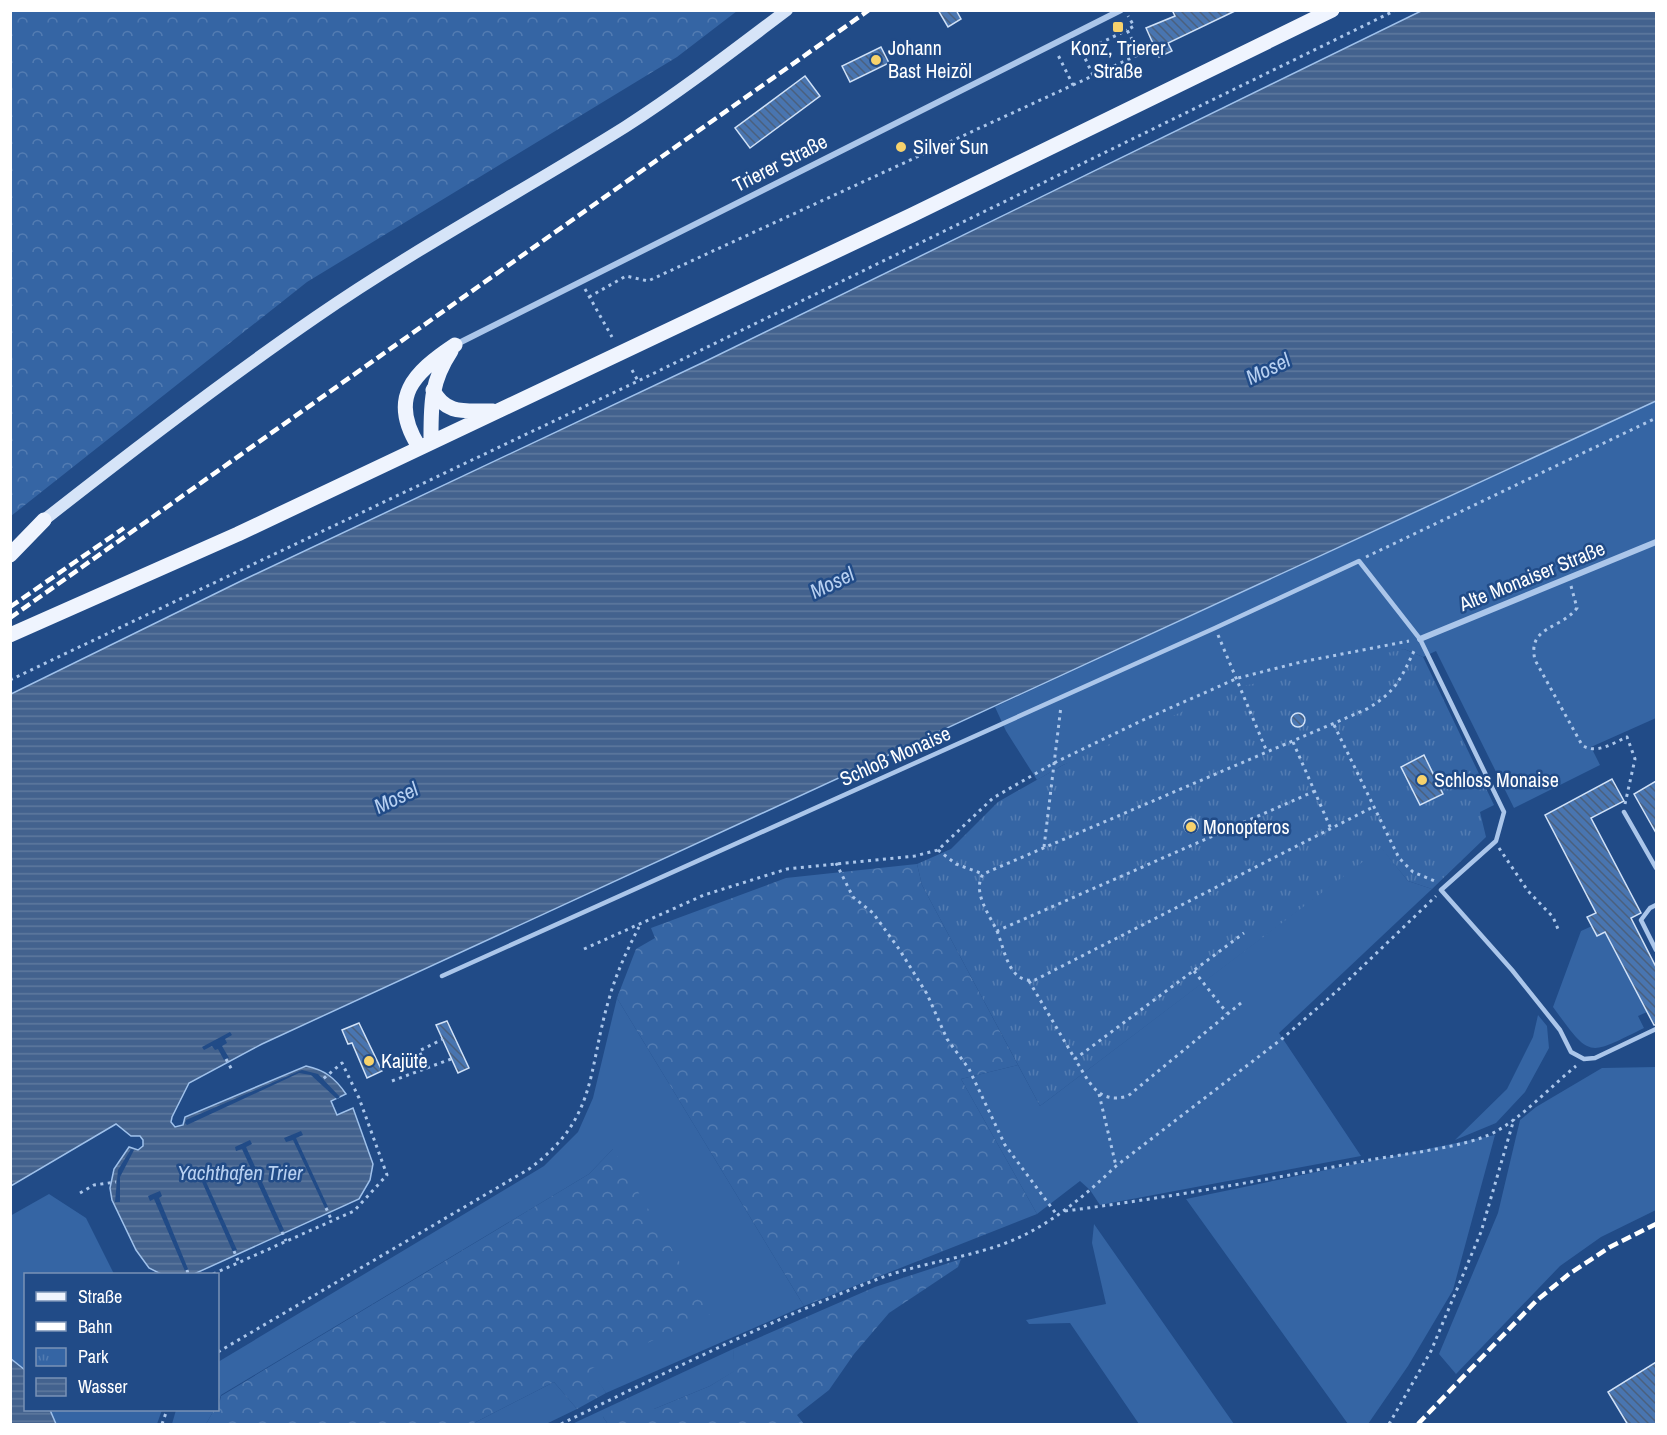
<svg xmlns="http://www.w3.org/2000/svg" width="1667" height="1435" viewBox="0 0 1667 1435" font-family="'Archivo Narrow',sans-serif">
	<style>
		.green { fill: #3565a4 }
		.forest { fill: url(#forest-crowns) }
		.park { fill: url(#park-tufts) }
		.water { fill: url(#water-rules); stroke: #9fc1eb; stroke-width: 1.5 }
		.pier { fill: #214b87 }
		.building { fill: url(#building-back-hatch); stroke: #d0e1f7; stroke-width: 1.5 }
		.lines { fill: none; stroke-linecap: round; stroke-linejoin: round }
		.path { stroke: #abc6ea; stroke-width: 3; stroke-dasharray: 3 4.5; stroke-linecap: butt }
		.lane { stroke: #abc6ea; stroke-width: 4.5 }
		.street { stroke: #abc6ea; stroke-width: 6 }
		.secondary { stroke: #d6e4f8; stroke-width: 12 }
		.primary { stroke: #eff4fe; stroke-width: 15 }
		.rail { stroke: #fff; stroke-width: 4.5; stroke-dasharray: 10 4.5; stroke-linecap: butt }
		.poi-dot { fill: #f7d26c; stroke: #214b87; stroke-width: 2 }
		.labels { text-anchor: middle; stroke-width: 5; stroke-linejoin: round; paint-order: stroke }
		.poi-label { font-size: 20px; fill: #fff; stroke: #214b87; text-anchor: start }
		.street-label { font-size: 20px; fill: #fff; stroke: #214b87 }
		.water-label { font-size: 21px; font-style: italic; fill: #b7d0f1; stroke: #214b87 }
	</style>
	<defs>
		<pattern id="forest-crowns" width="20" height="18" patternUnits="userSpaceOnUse" patternTransform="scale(1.5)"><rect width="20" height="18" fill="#3565a4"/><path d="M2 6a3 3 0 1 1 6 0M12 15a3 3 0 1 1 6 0" fill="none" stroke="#537cb2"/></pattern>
		<pattern id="park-tufts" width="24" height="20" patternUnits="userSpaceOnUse" patternTransform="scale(1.5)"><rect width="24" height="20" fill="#3565a4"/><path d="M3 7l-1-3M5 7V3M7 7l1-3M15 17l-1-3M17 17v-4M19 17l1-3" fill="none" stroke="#537cb2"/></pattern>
		<pattern id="water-rules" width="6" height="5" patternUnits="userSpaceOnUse" patternTransform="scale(1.5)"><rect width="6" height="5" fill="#43628e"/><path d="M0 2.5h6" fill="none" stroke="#5f7a9f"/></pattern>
		<pattern id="building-back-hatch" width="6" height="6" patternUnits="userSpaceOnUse" patternTransform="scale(1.5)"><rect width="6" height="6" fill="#4975b0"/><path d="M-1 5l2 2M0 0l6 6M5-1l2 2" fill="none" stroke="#4a607e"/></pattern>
	</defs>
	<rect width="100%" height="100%" fill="#214b87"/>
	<!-- green -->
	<path class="green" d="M1656,401V718L1591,747L1600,765L1514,808L1436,651L1423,657L1404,649L1063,765L1037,780L1006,731L995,707Z
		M1381,847L1408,881L1432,889L1279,1033L1361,1156L1100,1205L1090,1190L1080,1181L1037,1214L961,1079L1018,1065L1040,1106Z
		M1592,926L1605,932L1647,1012L1638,1016L1644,1028C1587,1056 1591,1059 1553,1007L1581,931Z
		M617,998L804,1306L606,1393L590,1370L613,1149L589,1174L221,1395L218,1403V1362L544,1166L578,1132L593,1098Z
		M1538,1015L1547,1026L1549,1048L1525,1092L1496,1123L1455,1140L1507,1089L1533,1037Z
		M1656,1067V1210L1601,1237L1560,1266L1456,1374L1439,1354L1498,1213L1520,1120L1536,1107L1602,1068Z
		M1495,1135L1453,1290L1408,1366L1368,1424H1348L1186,1199Z
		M49,1194L86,1218L114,1274H26L25,1370L11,1358L10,1216Z
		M1094,1224L1234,1424H1139L1070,1323L1029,1324L1026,1320L1106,1304L1092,1243Z
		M733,1349L735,1371L710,1386L654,1409L603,1417L608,1424H572Z
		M554,1382L577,1409L546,1424H472Z
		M50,1410H162L157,1424H56Z
		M176,1410H214L206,1424H172Z"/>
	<!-- forest -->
	<path class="forest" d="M11,10H737V11L677,57L307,282L11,516Z
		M917,864L922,885L1018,1065L961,1079L1037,1214L804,1306L617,998L636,949L655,938L651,928L786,878Z
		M613,1149L710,1314L591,1369L606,1393L577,1409L554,1382L472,1424H206L214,1410H218L221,1396L589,1174Z
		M961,1259L958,1267L889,1313L854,1354L829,1390L797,1415L804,1424H608L603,1417L628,1398L654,1409L710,1386L734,1371L733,1349L875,1287Z"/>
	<!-- park -->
	<path class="park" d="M1404,649L1423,657L1494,805L1480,812L1486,837L1432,889L1408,881L1381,848L1040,1106L922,885L917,864L951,849L998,802L1063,765L1235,688Z"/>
	<!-- water -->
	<path class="water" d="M1421,11H1656V401L262,1044L189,1083L172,1117L171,1122L175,1127L183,1125L185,1117L306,1066C325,1070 335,1078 346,1094L331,1101L337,1115L353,1108L373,1164L370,1180L359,1199L194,1274H161L149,1268L136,1250L112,1200L110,1188L114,1169L129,1147L138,1150L143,1146V1140L140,1136H131L116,1124L11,1186V694L241,581L704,362Z
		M10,1358L25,1370L26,1410H50L56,1424H11Z"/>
	<!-- pier -->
	<path class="pier" d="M230,1032L232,1035L225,1039L227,1043L222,1046L229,1058L224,1060L218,1049L215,1050L212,1046L204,1050L202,1047Z
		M302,1070L318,1074L340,1097L337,1099L311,1075L299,1073L187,1125L185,1123L186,1120Z
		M301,1131L303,1135L296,1138L328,1207L325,1208L293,1140L286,1142L284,1138Z
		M250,1140L252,1144L246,1147L284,1230L280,1232L242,1149L236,1151L235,1147Z
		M131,1149L134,1150L120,1177V1202H115L118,1170Z
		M204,1167L206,1171L202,1173L237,1250L233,1252L199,1175L195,1176L193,1171Z
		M160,1191L162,1196L159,1198L188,1269L185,1271L154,1199L150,1201L148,1196Z"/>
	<!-- building -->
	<path class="building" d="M938,10H956L961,19L948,27Z
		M1172,10H1237L1168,43L1172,51L1159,57L1146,28L1175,16Z
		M881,47L889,63L850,82L842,66Z
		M805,76L820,96L750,148L735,128Z
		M1291 720a7 7 0 1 1 14 0a7 7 0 1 1-14 0Z
		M1424,755L1443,794L1420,805L1401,767Z
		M1612,779L1624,801L1591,818L1641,913L1631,918L1656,967V1025H1654L1605,932L1597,936L1587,917L1596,913L1545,815Z
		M1656,781V833L1634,794Z
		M1184 826a7 7 0 1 1 14 0a7 7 0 1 1-14 0Z
		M447,1021L469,1068L458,1073L436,1025Z
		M359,1023L382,1071L367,1078L352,1043L348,1044L342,1030Z
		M1656,1362V1425H1628L1608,1392Z"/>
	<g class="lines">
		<!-- path -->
		<path class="path" d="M1093,75L1082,52L1127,30
			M1073,85L1140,54L1127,30L1134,26L1128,16
			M585,289L612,337
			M589,297L626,276L648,281L1073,85L1057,53
			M632,370L638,381
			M1366,557L1656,418
			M1571,586L1577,608C1560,630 1527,626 1535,660L1582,745C1596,755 1613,743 1627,737L1635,759L1625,804
			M1218,635L1267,752
			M10,680L638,381L1396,10
			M1334,725L1399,858L1413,872L1437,882
			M1293,742L1331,829
			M1315,791L997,931C989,914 972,892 983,874L1367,709C1397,691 1401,678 1415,649
			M1044,847L1061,706
			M1499,848L1528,891L1553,917L1558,929
			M938,850L956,864L983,874
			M836,863L853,897L873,913L899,949L927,994L947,1039L969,1069L1005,1145L1057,1215
			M997,931C1005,951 1009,984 1035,980L1373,807
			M584,949L704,895L787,869L915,856L938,850L993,798L1054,763L1143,720L1238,678L1301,662L1409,641
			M1194,971L1227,1013
			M1029,981L1075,1059
			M1241,1003L1128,1096C1097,1105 1089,1081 1075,1059L1244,933
			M226,1059L232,1070
			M428,1069L419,1051L443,1039
			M392,1081L451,1059
			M1099,1094L1116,1166
			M80,1193L94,1185L116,1182
			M326,1208L332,1221
			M1065,1211C1167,1198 1269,1179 1370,1160C1403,1154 1467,1147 1495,1132C1524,1116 1550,1087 1576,1066
			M282,1232L286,1241
			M234,1251L239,1263
			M187,1270L188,1274
			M213,1274L354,1211L387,1175L359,1098L342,1063L323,1079
			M218,1352L529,1169C598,1118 587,1073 609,999C616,974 627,950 639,927
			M162,1424L167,1410
			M561,1424C665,1373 770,1320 878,1279C927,1260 984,1257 1030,1232C1062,1215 1090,1191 1116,1166L1283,1038L1337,991L1436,896
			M1389,1424L1431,1351L1481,1232L1514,1119"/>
		<!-- lane -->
		<path class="lane" d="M1624,812L1656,868
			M1656,905L1650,908L1641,920L1656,950
			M442,976L1215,628L1359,561L1420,639L1504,812L1496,841L1441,890L1512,970L1560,1030L1571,1052L1584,1059L1595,1058L1656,1029"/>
		<!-- street -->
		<path class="street" d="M455,345L1121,10
			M1420,639L1656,542"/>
		<!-- secondary -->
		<path class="secondary" d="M44,520C133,450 223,381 316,317C416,248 523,191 625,127C681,91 734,50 787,10"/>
		<!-- primary -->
		<path class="primary" d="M433,390C446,416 467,410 493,411
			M431,442C431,405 430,383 451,351
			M419,447C388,398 413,373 455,345
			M10,555L44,520
			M10,635L238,534L912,215L1332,10"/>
		<!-- rail -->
		<path class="rail" d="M10,607L124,528
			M10,618L869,10
			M1418,1424L1536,1301L1569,1274L1610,1247L1656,1224"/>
	</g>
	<!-- markers -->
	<g class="poi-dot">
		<rect x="1112" y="21" width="12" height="12" rx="3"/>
		<circle cx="876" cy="60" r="6"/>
		<circle cx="901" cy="147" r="6"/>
		<circle cx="1422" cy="780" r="6"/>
		<circle cx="1191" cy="827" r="6"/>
		<circle cx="369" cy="1061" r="6"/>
	</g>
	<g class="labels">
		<!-- poi labels -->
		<g class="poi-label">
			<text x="888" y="55">Johann<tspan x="888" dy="23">Bast Heizöl</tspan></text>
			<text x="1118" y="55" text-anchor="middle">Konz, Trierer<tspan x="1118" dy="23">Straße</tspan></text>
			<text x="913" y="154">Silver Sun</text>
			<text x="1434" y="787">Schloss Monaise</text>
			<text x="1203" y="834">Monopteros</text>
			<text x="381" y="1068">Kajüte</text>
		</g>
		<!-- street labels -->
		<g class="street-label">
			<text transform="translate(780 163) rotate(-27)" y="7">Trierer Straße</text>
			<text transform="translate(1532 576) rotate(-22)" y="7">Alte Monaiser Straße</text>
			<text transform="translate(895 756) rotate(-24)" y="7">Schloß Monaise</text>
		</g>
		<!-- water labels -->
		<g class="water-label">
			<text transform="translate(1268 369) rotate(-26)" y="7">Mosel</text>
			<text transform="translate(832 583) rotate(-26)" y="7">Mosel</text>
			<text transform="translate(396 798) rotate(-26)" y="7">Mosel</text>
			<text x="240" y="1180">Yachthafen Trier</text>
		</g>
	</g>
	<!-- border -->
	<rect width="1667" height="1435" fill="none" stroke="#ffffff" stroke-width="24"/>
	<!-- legend -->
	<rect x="24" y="1273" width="195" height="138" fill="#214b87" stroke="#7a93b7" stroke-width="1.5"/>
	<rect x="36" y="1292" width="30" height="9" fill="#eff4fe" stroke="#7a93b7" stroke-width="1.5"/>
	<text x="78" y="1303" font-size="18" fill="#ffffff">Straße</text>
	<rect x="36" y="1322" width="30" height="9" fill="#ffffff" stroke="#7a93b7" stroke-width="1.5"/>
	<text x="78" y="1333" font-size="18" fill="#ffffff">Bahn</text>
	<rect x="36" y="1348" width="30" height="18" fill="url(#park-tufts)" stroke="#7a93b7" stroke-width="1.5"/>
	<text x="78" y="1363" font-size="18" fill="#ffffff">Park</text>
	<rect x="36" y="1378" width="30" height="18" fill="url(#water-rules)" stroke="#7a93b7" stroke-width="1.5"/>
	<text x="78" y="1393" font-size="18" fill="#ffffff">Wasser</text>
</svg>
